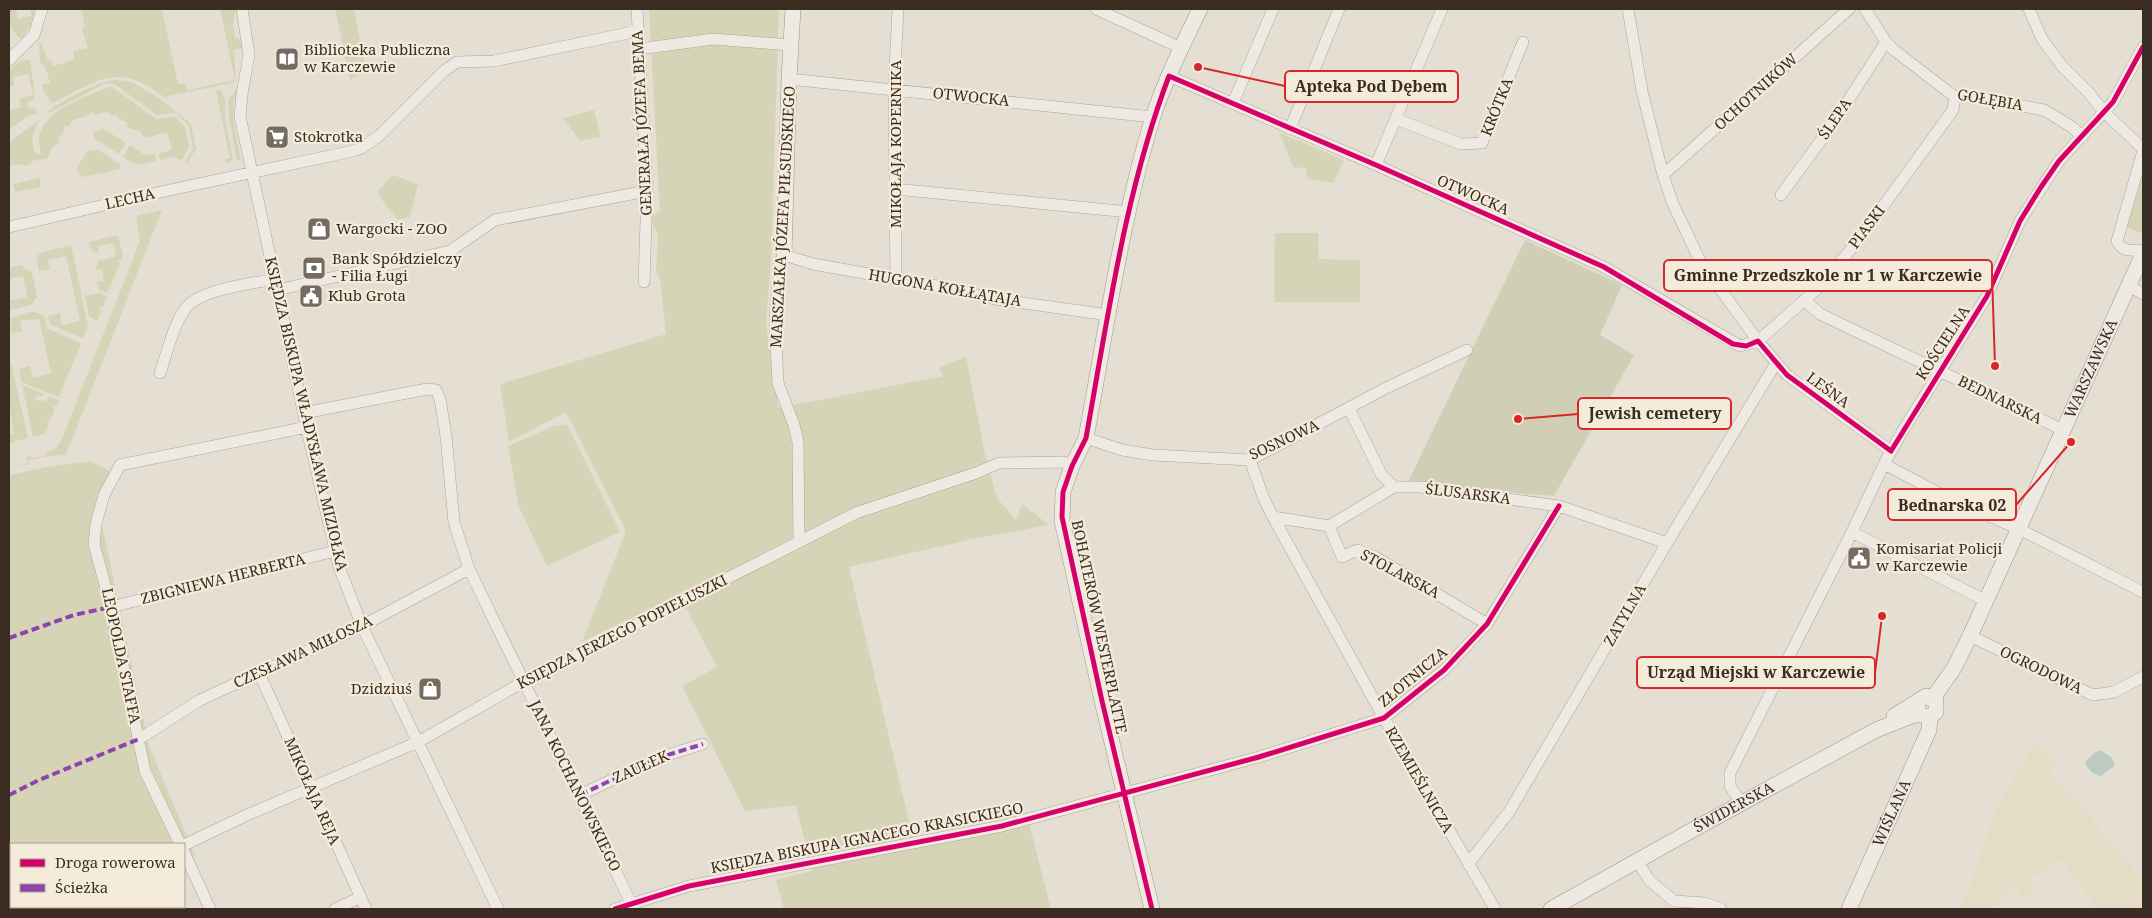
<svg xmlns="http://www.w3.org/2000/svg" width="2152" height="918" viewBox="0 0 2152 918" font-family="'Noto Serif',serif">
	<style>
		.farmland { fill: #e4dcc4 }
		.green { fill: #d6d4b6 }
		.cemetery { fill: #d0ceb5 }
		.water { fill: #bccbc2 }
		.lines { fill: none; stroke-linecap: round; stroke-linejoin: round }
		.street-casing { stroke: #aba49b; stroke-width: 12 }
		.secondary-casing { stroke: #9b948b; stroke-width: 16 }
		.street { stroke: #eeeae3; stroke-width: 11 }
		.secondary { stroke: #eeeae3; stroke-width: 15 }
		.quiet { stroke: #8e44ad; stroke-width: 4; stroke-dasharray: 8 4; stroke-linecap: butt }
		.cycleway-casing { stroke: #f5ebda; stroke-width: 8 }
		.cycleway { stroke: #d6006c; stroke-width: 5 }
		.labels { text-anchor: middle; stroke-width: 4.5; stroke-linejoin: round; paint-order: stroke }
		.poi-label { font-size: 15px; fill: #3b2c22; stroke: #f5ebda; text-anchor: start }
		.street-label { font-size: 15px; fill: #3b2c22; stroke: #f5ebda }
		.leader { fill: none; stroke: #d62828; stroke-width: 2 }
		.callout-dot { fill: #d62828; stroke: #f5ebda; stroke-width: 2 }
		.callout { fill: #f5ebda; stroke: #d62828; stroke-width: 2 }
		.callout-label { font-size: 16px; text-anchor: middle; font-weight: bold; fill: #3b2c22 }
	</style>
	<rect width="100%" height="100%" fill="#e5dfd3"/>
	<!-- farmland -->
	<path class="farmland" d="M2037,742L2057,764L2049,774L2084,810L2143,881V909H2097L2060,858L2031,879L2035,888L2024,897L2015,887L1990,909H1960L1968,892L1996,807Z"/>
	<!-- green -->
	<path class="green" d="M9,9H16L18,19L31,16L30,9H35L30,26L23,38H19L9,25Z
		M81,9H162L178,84L185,83L187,90L235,80L220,9H236L233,24L235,38H238L244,48L234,50L236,82L164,97C118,61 98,80 53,103C48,99 44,93 42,85L50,83L45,66L40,64L39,44L41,43L48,60H52L53,66L74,60L73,51L88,48L82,28L85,27Z
		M335,9H354L366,71L350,80Z
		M649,9H779L771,261L766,322L778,408L943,376L939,368L966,357L985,455L997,498L1016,520L1022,504L1049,525L973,539L849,567L914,843L1028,819L1051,909H784L776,880L812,871L796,805L745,811L682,686L717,667L679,595L582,642L626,531L566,412L509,442L500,384L666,334L660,278L656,272L658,236L650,216L660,212Z
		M30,60L35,96L33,100L27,103L28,109L36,108L37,114L30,115L9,130V110L21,107L19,99L33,95L28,74L13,77L14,86L9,87V71L18,62Z
		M116,80L132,82L159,98L191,124L196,149L187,163L185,162L193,148L189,126L176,113L157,115L113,83L104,84L45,115C54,103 99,81 116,80Z
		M111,86L156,119L175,116L185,127L189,146L182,160L172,157L160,160L159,154L172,149L167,132L146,138L142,135L139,130H133L126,126L128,123L118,118L116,115L112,116L107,112L94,115L92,112L85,117L73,120L69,126H65L62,135L58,137L60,140L56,146H53L47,159L32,161L31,164L24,166L23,164L9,166V142L38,121L32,138L34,152L39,155C42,149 38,142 39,136C46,108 87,97 111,86Z
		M239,86L238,98H234C231,119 237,139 241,159L237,160L229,117L228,101Z
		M219,89L225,98V118L233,161L226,163L225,159L230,158L216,91Z
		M594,110L601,137L580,141L563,118Z
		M104,129L126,143L119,154L95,139L93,132Z
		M1280,133L1344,160L1333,183L1308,179L1306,168L1293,167Z
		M130,145L145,155L155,154L157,160C145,166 132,166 123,156Z
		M97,149L121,165L120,169L84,177L79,174L77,167L88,151Z
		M393,175L418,184L410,217L398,220L381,199L378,191Z
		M2143,176V228L2141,233L2127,227Z
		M40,178L41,187L15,192L13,184Z
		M162,210L66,455L48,456L29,460V464L9,468L28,463L27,457L31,455L32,458L47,455V452L56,448L61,441L140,241L136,216Z
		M1275,233H1318L1319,259L1360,260V302H1274Z
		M118,235L123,256L121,260H119L118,262L120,263L107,293L99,290L97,282L104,281L102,269L95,270L98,261L116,256L113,243L98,246L99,253L92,251L89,242Z
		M71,245L88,326L83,338L50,324L48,316L60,313L62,325L80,321L66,256L48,260L50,269L39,271L36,258L40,253Z
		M20,265L32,273L37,297L31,305L9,310V301L27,297L23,276L9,279V268Z
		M100,293L107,296L103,307H100L99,310L101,311L97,321L89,317L85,296Z
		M34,311L44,316L48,329L81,343L59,397L21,382L19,369L30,366L33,378L51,373L39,319L20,321L22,331L12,333L11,332V318Z
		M9,361L11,363L28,438L9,443V434L14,433L9,405Z
		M22,385L46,395L36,397V401L42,400L46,402L48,396L59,400L56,407L54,406L53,408L55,410L50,421H48L47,424L49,425C46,434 43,435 33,437Z
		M567,424L620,532L547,566L519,507L508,446L554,426Z
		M91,461L110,471L101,520L149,746L195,855L184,859V844H11V907H85L80,909H9V475L46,467Z"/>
	<!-- cemetery -->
	<path class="cemetery" d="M1525,240L1622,285L1600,335L1634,355L1554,496L1407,484Z"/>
	<!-- water -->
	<path class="water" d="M2101,750L2112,758L2115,765L2101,776C2095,776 2087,769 2085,762L2094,753Z"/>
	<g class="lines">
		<!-- street casing -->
		<g class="street-casing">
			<path id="street" d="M242,9L249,55L242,94L240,116L308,434L339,567L362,626L498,909
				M637,9L647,191L644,282
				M1096,9L1181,48
				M1628,9L1642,91L1663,175L1673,204L1701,263L1758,341L1787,375L1891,451
				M1865,9L1886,42L1894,50L1955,97
				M2029,9L2042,39L2062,66L2089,93L2104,112L2143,149
				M639,49L713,39L790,45
				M9,60L34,35L42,9
				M1169,76L1376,165L1604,267L1740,346L1758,341L1817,289L1857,242L1953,110L1955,97
				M789,79L1153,117
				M1955,97L1962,95L2044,110L2072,127L2082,137
				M1233,103L1273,9
				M1396,119L1461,144L1482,143L1523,42
				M1290,129L1339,9
				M2143,151L2117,241C2123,253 2132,250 2143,250
				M1376,165L1442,9
				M1663,175L1849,9
				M895,189L1129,212
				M1781,195L1835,121L1886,42
				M9,227L170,190L353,151L362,148L380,135L444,71L457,62L494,61L638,31
				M896,280L894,89L898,9
				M2129,286L2143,294
				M277,290L450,251L495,220L647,191
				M1804,300L1820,314L2063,430
				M160,373C167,353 173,326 185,309C199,289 251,284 275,279
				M1349,408L1381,474L1394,487
				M304,413L427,389L436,390L440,399L446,436L454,522L469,569L634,909
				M1086,438L1122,450L1153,455L1250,460L1386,388L1467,350
				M1250,460L1264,499L1273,517L1384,718L1495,909
				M1884,464L1952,500L2019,529L2143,592
				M1273,517L1329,526L1394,487H1421L1559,506L1667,543
				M1329,526L1342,557L1357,550L1375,557L1487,624
				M1852,532L1986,601
				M799,542L798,442L794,425L778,383L775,323L779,263L784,255L813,264L937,286L995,299L1109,315
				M111,607L335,551
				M1970,636L2093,695L2114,692L2143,677
				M259,673L366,909
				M139,739L200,700L362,626L469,569
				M580,795L658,758L703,744
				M1741,803L1730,786V773L1852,532L1884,464L1902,432L1987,296L2020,221L2059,161L2113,102L2143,47
				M180,844L145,771L111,607L94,544L96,524L104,495L120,465L307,427
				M184,845L247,815L418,742L525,681L856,513L976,473L999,463L1064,462L1072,466
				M184,852L210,909
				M1637,861L1650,881L1674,901L1705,903L1721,909
				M1468,864L1509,812L1667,543L1776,363
				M52,909L58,907
				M335,909L361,897
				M615,909L689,886L1002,826L1259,757L1384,718L1444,670L1487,624L1559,506"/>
		</g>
		<!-- secondary casing -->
		<g class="secondary-casing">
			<g id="secondary">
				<path d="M784,255L789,79L793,9"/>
				<path id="s1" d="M1933,698L1954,668L1970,636L2143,254"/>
				<path d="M1894,716L1926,696L1936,701V712L1930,717L1921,715L1917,710L1918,702"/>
				<path d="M1152,909L1102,701L1062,521L1063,492L1072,466L1086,438C1106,331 1121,221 1153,117C1165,80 1183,44 1200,9"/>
				<path id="s2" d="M1551,909L1696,828L1876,730L1919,713"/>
				<path id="s3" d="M1849,909L1929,730L1930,717"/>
			</g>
		</g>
		<!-- street -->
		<use href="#street" class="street"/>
		<!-- secondary -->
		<use href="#secondary" class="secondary"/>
		<!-- quiet -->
		<path class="quiet" d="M9,638L74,615L111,607
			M9,795L39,780L139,739
			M580,795L658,758L703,744"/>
		<!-- cycleway casing -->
		<g class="cycleway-casing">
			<path id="cycleway" d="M615,909L689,886L1002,826L1259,757L1384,718L1444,670L1487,624L1559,506
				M1152,909L1102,701L1062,517L1063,492L1072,466L1086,438C1108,317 1125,192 1169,76L1376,165L1604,267L1733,344L1746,346L1758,341L1787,375L1891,451L1987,296L2020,221L2041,187L2059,161L2113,102L2143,47"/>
		</g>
		<!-- cycleway -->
		<use href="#cycleway" class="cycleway"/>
	</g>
	<!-- icons -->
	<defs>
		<g id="library-square" transform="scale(1.25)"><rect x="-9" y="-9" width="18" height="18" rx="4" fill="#766b60" stroke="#f5ebda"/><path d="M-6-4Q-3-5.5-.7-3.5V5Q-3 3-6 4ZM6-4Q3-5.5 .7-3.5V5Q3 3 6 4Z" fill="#fff"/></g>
		<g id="supermarket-square" transform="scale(1.25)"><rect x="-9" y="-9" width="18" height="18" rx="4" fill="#766b60" stroke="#f5ebda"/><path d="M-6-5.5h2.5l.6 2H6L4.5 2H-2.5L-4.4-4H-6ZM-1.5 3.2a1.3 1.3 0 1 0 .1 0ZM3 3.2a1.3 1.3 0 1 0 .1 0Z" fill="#fff"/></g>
		<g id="shop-square" transform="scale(1.25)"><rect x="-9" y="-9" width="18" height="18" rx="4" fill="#766b60" stroke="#f5ebda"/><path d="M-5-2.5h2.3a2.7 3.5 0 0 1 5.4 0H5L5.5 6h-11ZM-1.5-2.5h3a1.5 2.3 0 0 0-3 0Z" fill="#fff"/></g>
		<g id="bank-square" transform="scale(1.25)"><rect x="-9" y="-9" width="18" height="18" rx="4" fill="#766b60" stroke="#f5ebda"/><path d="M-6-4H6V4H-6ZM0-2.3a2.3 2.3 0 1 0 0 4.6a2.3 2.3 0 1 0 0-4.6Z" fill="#fff"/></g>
		<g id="civic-square" transform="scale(1.25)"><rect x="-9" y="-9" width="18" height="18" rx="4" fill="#766b60" stroke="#f5ebda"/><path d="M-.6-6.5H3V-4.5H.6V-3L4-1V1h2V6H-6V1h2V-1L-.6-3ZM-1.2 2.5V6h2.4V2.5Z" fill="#fff"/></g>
	</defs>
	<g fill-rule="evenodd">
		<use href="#library-square" x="287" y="59"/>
		<use href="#supermarket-square" x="277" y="137"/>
		<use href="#shop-square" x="319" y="229"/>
		<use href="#bank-square" x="314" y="268"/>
		<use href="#civic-square" x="311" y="296"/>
		<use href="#civic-square" x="1859" y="558"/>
		<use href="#shop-square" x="430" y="689"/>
	</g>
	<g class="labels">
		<!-- poi labels -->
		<g class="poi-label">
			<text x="304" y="55">Biblioteka Publiczna<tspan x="304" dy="17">w Karczewie</tspan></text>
			<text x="294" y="142">Stokrotka</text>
			<text x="336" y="234">Wargocki - ZOO</text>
			<text x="332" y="264">Bank Spółdzielczy<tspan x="332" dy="17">- Filia Ługi</tspan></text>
			<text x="328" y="301">Klub Grota</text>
			<text x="1876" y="554">Komisariat Policji<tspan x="1876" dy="17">w Karczewie</tspan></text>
			<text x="412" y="694" text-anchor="end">Dzidziuś</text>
		</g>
		<!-- street labels -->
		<g class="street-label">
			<text transform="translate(1756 92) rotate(-42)" y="5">OCHOTNIKÓW</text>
			<text transform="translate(971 97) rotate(6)" y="5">OTWOCKA</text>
			<text transform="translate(1990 100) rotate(10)" y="5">GOŁĘBIA</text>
			<text transform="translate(1497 107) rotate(-68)" y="5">KRÓTKA</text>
			<text transform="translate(1835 119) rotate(-56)" y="5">ŚLEPA</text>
			<text transform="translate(642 123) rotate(-93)" y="5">GENERAŁA JÓZEFA BEMA</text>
			<text transform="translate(896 144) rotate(-90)" y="5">MIKOŁAJA KOPERNIKA</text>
			<text transform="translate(1473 195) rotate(24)" y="5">OTWOCKA</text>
			<text transform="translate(130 199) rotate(-13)" y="5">LECHA</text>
			<text transform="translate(783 217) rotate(-87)" y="5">MARSZAŁKA JÓZEFA PIŁSUDSKIEGO</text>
			<text transform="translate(1867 227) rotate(-53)" y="5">PIASKI</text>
			<text transform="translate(945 288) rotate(10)" y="5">HUGONA KOŁŁĄTAJA</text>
			<text transform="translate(1943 343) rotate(-57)" y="5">KOŚCIELNA</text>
			<text dy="5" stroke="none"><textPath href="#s1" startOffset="366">WARSZAWSKA</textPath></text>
			<text transform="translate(1828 390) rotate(36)" y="5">LEŚNA</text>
			<text transform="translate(2000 400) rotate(26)" y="5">BEDNARSKA</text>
			<text transform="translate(306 414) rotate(77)" y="5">KSIĘDZA BISKUPA WŁADYSŁAWA MIZIOŁKA</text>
			<text transform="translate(1284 440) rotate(-25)" y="5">SOSNOWA</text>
			<text transform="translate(1468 494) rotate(7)" y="5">ŚLUSARSKA</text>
			<text transform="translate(1400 574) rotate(28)" y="5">STOLARSKA</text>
			<text transform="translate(223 579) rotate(-14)" y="5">ZBIGNIEWA HERBERTA</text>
			<text transform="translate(1625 615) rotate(-60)" y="5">ZATYLNA</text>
			<text transform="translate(1099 627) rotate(78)" y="5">BOHATERÓW WESTERPLATTE</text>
			<text transform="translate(622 632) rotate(-27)" y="5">KSIĘDZA JERZEGO POPIEŁUSZKI</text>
			<text transform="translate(303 652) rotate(-25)" y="5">CZESŁAWA MIŁOSZA</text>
			<text transform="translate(121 656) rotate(78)" y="5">LEOPOLDA STAFFA</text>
			<text transform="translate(2041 670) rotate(26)" y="5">OGRODOWA</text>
			<text transform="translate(1413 677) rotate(-40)" y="5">ZŁOTNICZA</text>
			<text transform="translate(641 767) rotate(-24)" y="5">ZAUŁEK</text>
			<text transform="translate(1419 780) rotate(60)" y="5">RZEMIEŚLNICZA</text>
			<text transform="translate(575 786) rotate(64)" y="5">JANA KOCHANOWSKIEGO</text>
			<text transform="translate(312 791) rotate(66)" y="5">MIKOŁAJA REJA</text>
			<text dy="5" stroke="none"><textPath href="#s2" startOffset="209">ŚWIDERSKA</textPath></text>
			<text dy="5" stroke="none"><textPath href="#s3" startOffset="105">WIŚLANA</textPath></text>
			<text transform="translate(867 838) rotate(-11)" y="5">KSIĘDZA BISKUPA IGNACEGO KRASICKIEGO</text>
		</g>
	</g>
	<!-- callouts -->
	<path class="leader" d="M1198 67L1285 86M1995 366L1992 275M1518 419L1578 414M2071 442L2016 505M1882 616L1875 673"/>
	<g class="callout-dot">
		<circle cx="1198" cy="67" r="5"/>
		<circle cx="1995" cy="366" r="5"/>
		<circle cx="1518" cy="419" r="5"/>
		<circle cx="2071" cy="442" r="5"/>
		<circle cx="1882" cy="616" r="5"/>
	</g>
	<g class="callout">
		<rect x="1285" y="71" width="173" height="31" rx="5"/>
		<rect x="1664" y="260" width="328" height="31" rx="5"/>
		<rect x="1578" y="398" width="153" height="31" rx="5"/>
		<rect x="1888" y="489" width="128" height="31" rx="5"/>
		<rect x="1637" y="657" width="238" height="31" rx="5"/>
	</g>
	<g class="callout-label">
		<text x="1371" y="92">Apteka Pod Dębem</text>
		<text x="1828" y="281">Gminne Przedszkole nr 1 w Karczewie</text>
		<text x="1655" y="419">Jewish cemetery</text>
		<text x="1952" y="511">Bednarska 02</text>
		<text x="1756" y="678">Urząd Miejski w Karczewie</text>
	</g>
	<!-- border -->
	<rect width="2152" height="918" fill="none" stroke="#3b2c22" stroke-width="20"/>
	<!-- legend -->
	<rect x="10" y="843" width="175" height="65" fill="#f5ebda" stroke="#ab9f90"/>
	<rect x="20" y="859" width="25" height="8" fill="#d6006c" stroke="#ab9f90"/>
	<text x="55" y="868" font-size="15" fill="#3b2c22">Droga rowerowa</text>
	<rect x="20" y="884" width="25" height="8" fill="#8e44ad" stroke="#ab9f90"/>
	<text x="55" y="893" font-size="15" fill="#3b2c22">Ścieżka</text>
</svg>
